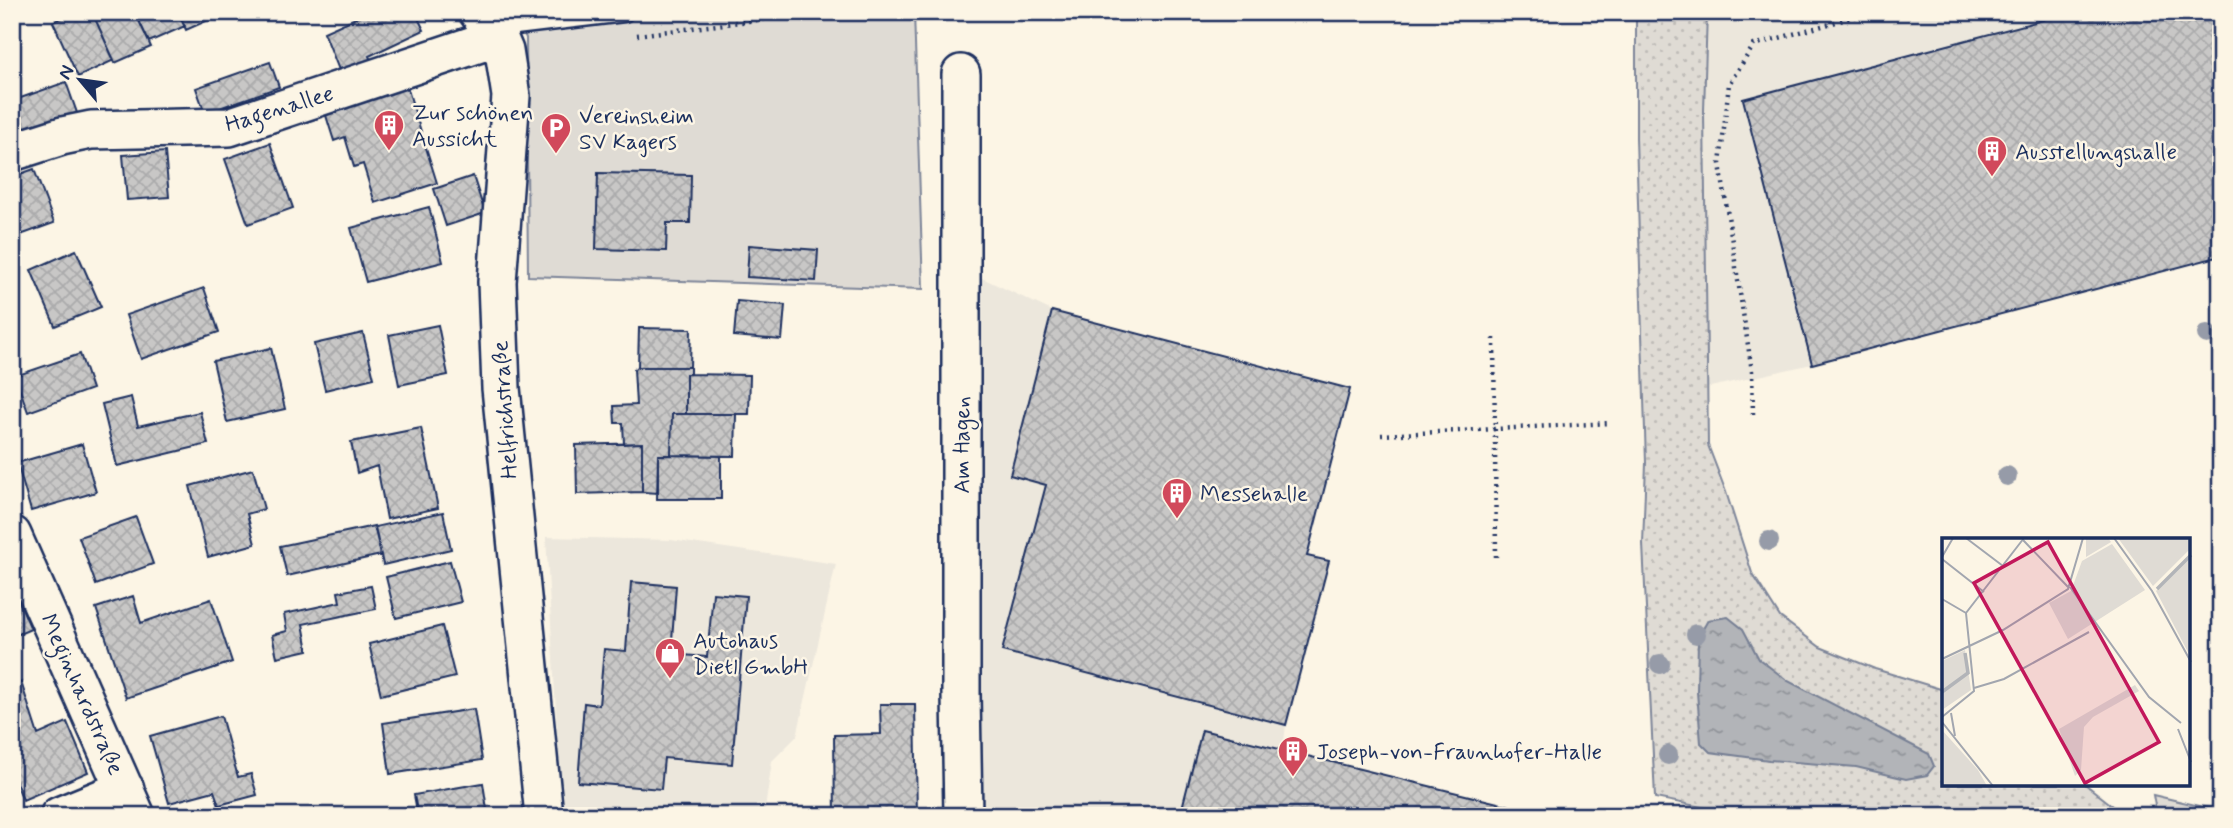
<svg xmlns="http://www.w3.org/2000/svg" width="2233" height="828" viewBox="0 0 2233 828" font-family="Mynerve,sans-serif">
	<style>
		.built { fill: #ece7dc }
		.grass { fill: url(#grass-dots); stroke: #7d8599; stroke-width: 2 }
		.forest { fill: url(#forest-firs); stroke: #7d8599; stroke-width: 2 }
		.pitch { fill: #dfdbd4; stroke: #7d8599; stroke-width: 2 }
		.water { fill: url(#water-ripples); stroke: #767f94; stroke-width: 2 }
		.building { fill: url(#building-cross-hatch); stroke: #1b2f5e; stroke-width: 2 }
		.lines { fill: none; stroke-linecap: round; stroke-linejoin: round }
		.lane-casing { stroke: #1b2f5e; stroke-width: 23 }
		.street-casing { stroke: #1b2f5e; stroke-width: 42 }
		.path { stroke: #1b2f5e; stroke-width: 4.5; stroke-dasharray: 2 5; stroke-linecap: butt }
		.lane { stroke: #fcf5e5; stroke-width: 18 }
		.street { stroke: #fcf5e5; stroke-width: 37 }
		.tree { fill: #969ba8 }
		.labels { text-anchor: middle; stroke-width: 5; stroke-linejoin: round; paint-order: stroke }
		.street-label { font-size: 23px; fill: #1b2f5e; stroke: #fcf5e5 }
		.poi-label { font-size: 23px; fill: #1b2f5e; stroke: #fcf5e5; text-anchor: start }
		.inset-river { fill: none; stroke: #b2b4b8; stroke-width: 3.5 }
		.inset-road { fill: none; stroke: #a2a6af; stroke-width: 2 }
		.view { fill: #c2185b; fill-opacity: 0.15; stroke: #c2185b; stroke-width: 3.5 }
		.inset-edge { fill: none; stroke: #1b2f5e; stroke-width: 3.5 }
	</style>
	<defs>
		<pattern id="grass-dots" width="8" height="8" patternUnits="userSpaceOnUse" patternTransform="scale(1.75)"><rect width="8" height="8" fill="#dfdbd4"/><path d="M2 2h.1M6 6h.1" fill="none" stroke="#bfbcb8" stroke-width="1.8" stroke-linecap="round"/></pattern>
		<pattern id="forest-firs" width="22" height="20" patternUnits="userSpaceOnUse" patternTransform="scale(1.75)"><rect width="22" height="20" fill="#dfdbd4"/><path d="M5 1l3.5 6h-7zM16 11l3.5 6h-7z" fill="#bfbcb8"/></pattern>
		<pattern id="water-ripples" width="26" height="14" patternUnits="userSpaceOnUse" patternTransform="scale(1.75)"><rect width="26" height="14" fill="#b2b4b8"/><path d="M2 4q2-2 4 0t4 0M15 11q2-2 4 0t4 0" fill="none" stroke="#909399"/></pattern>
		<pattern id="building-cross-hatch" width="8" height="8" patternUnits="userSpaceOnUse" patternTransform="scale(1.75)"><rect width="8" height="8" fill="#c8c7c6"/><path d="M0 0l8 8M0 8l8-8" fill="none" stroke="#ababac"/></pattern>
	</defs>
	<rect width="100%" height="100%" fill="#fcf5e5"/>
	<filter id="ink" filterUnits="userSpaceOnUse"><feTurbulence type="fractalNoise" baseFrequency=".0143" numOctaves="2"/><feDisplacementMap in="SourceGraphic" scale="14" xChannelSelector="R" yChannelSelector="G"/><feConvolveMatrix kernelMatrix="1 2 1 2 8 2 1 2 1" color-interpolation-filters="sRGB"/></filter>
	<g filter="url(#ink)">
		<!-- built -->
		<path class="built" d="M1636,12H2221V256L1812,364L1644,402L1636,138Z
			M980,277L1052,311L1350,389L1307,555L1329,561L1286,725L1283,750L1510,806L1507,816H979L976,658Z
			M546,537L671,540L836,564L797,736L772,761L764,816H562Z"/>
		<!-- grass -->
		<path class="grass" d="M1636,12H1707L1704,111L1708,445L1726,492L1752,573L1780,617L1820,647L1875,669L1944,690V784H2085L2122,813L2123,816H1748L1655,798L1643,544L1646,463L1636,138Z"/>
		<!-- forest -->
		<path class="forest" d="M2153,795L2221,811V816H2157Z"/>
		<!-- pitch -->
		<path class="pitch" d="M513,12H914L923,289L528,276L526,38Z"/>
		<!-- water -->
		<path class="water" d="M1728,617L1743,629L1759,659L1788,681L1929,754L1934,766L1927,775L1906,779L1856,767L1769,760L1710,752L1701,743L1697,692L1698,638L1708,620Z"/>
		<!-- building -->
		<path class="building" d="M73,12H92L114,60L78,77L53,22Z
			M92,12H135L151,47L115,63Z
			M135,12H178L185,26L149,42Z
			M178,12H222V14L186,30Z
			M369,12H415L424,30L369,56L373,65L341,75L324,32Z
			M2073,12H2221V256L1812,364L1743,99Z
			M270,62L279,87L205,113L196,88Z
			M405,80L437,183L375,203L363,164L354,167L345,137L334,141L323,106Z
			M66,82L77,113L12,136V101Z
			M270,143L293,208L248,224L225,159Z
			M165,152L169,197L127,200L123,155Z
			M34,169L54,223L12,238V177Z
			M598,173L691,175L690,223H667L666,251L596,249Z
			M473,176L485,213L446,226L434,189Z
			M429,207L443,262L366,282L351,228Z
			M749,245L818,250L816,281L747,277Z
			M76,250L101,307L55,326L31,270Z
			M204,288L219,332L141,359L126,315Z
			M737,301L785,305L782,340L734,336Z
			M1052,311L1350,389L1307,556L1329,561L1286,725L1002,651L1046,485L1010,475Z
			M438,325L448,375L399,385L389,335Z
			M639,328L691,329L690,367H638Z
			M363,333L374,378L325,390L314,344Z
			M271,348L285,409L227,422L213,361Z
			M80,354L92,389L28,412L15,376Z
			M638,367H690V374H686V414H672L671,455H658V493L642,492V443L624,444L623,423H615L614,406L636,405L634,369Z
			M686,374L750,375L749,414H686Z
			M131,397L138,426L200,412L208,444L117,466L102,404Z
			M672,414H736L735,456L671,455Z
			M421,428L438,508L387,519L377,466L357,473L351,442Z
			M642,443V492L577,494L576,445Z
			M82,444L96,492L31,511L17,463Z
			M658,455L721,456V499H657Z
			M253,469L264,509L247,514L255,544L208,557L190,486Z
			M443,512L451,549L383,565L375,527Z
			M136,517L153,564L96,585L79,537Z
			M374,526L381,555L287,576L280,546Z
			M450,561L461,602L396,618L386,577Z
			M631,582L676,586L671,654L707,657L713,593L746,596L732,764L664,758L661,789L578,782L584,703L599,705L604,649L626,651Z
			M12,585L31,629L12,637Z
			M371,586L376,609L303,624L308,650L277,657L272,635L287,631L284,614L340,602L338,592Z
			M133,596L141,623L211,599L232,662L126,698L96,608Z
			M442,626L455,677L381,695L369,644Z
			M21,682L38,735L67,722L88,772L23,800L12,773V686Z
			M880,704H915L917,816H835L834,735L881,734Z
			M474,709L482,760L390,774L383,723Z
			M221,716L238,777L251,774L257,795L219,805L214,791L169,803L150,736Z
			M1202,730L1510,806L1507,816H1180Z
			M483,783L488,816H418L414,795Z"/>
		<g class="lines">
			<!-- lane casing -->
			<g class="lane-casing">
				<path id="lane" d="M492,28L624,12"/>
			</g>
			<!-- street casing -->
			<g class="street-casing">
				<path id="street" d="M478,12L498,37L504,51L511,96L497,282L501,388L544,816
					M961,74V694L963,816
					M12,152L62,136L91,130L229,127L498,37
					M12,535L136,816
					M59,816L125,789"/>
			</g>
			<!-- path -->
			<path class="path" d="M637,35L821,12
				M1494,338L1496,559
				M1753,414L1752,371L1720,164L1729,84L1754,45L1872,12
				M1381,435L1611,423"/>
			<!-- lane -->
			<use href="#lane" class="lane"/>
			<!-- street -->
			<use href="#street" class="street"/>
		</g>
		<!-- trees -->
		<g class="tree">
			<circle cx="2207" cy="334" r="10"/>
			<circle cx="2007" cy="476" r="10"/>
			<circle cx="1769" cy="541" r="10"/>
			<circle cx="1696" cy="634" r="10"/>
			<circle cx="1660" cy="664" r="10"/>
			<circle cx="1668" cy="755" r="10"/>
		</g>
	</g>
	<!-- icons -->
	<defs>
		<g id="building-pin" transform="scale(1.575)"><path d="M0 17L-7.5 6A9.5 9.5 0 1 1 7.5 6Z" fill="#d1495b" stroke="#fcf5e5"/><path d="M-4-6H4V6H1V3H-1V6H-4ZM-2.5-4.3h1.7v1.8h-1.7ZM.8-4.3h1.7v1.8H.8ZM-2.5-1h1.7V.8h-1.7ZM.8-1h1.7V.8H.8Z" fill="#fff"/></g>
		<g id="parking-pin" transform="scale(1.575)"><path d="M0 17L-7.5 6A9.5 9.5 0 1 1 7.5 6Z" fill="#d1495b" stroke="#fcf5e5"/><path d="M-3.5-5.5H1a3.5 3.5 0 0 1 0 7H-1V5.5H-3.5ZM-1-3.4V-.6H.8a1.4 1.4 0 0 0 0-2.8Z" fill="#fff"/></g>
		<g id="shop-pin" transform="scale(1.575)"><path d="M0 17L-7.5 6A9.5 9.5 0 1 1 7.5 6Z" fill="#d1495b" stroke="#fcf5e5"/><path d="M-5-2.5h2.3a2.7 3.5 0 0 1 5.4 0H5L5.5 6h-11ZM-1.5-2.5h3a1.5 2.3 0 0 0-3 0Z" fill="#fff"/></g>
	</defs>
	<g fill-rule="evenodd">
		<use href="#building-pin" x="389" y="125"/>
		<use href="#parking-pin" x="556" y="128"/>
		<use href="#building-pin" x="1992" y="151"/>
		<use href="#building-pin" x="1177" y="493"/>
		<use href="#shop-pin" x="670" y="653"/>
		<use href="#building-pin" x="1293" y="751"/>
	</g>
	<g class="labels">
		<!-- street labels -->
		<g class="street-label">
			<text transform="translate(279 108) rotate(-17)" y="8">Hagenallee</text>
			<text transform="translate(504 410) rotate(-94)" y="8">Helfrichstraße</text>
			<text transform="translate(961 445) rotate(-90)" y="8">Am Hagen</text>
			<text transform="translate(83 694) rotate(66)" y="8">Meginhardstraße</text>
		</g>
		<!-- poi labels -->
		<g class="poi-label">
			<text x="412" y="120">Zur schönen<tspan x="412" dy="26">Aussicht</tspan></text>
			<text x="579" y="123">Vereinsheim<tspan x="579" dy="26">SV Kagers</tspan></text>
			<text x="2015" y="159">Ausstellungshalle</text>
			<text x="1200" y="501">Messehalle</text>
			<text x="693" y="648">Autohaus<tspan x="693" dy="26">Dietl GmbH</tspan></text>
			<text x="1316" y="759">Joseph-von-Fraunhofer-Halle</text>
		</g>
	</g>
	<!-- overview -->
	<g transform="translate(1942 538)">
		<rect width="248" height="248" fill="#fcf5e5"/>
		<path d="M144,0H166L169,4L144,19ZM176,0H248V11L211,48ZM248,19V115L247,116L214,53ZM23,112L29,152L0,172V123ZM193,147L197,153L151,179L142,189L139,232L133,238L117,191ZM0,192L36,232L45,248H0Z" fill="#dfdbd4"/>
		<path d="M170,6L203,52L126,101L107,65L129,53L140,23Z" fill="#dfdbd4"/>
		<path class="inset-river" d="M215,51L249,17M0,154L26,135L23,115"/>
		<path class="inset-road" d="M24,0L61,28M172,0L210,53L249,124M81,2L127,50M0,19L11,0M0,21L42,54M128,49L207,159L239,185M0,61L24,75M0,121L61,92L126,51L141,0M32,150L62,141L147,94M9,175L13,198M0,179L32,153L24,75L82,0M0,184L51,248M236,191L249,224"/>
		<path class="view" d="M106,4L217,204L143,245L32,45Z"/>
		<rect width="248" height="248" class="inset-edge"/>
	</g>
	<!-- margin -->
	<rect width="2233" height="828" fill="none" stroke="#fcf5e5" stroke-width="42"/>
	<rect x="21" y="21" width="2191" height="786" fill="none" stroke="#1b2f5e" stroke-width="2.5" filter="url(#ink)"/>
	<!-- north arrow -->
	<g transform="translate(80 80) rotate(299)" stroke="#fcf5e5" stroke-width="5" paint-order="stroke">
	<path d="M0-5L12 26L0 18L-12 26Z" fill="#1b2f5e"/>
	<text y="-10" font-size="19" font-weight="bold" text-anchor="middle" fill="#1b2f5e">N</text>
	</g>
</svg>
